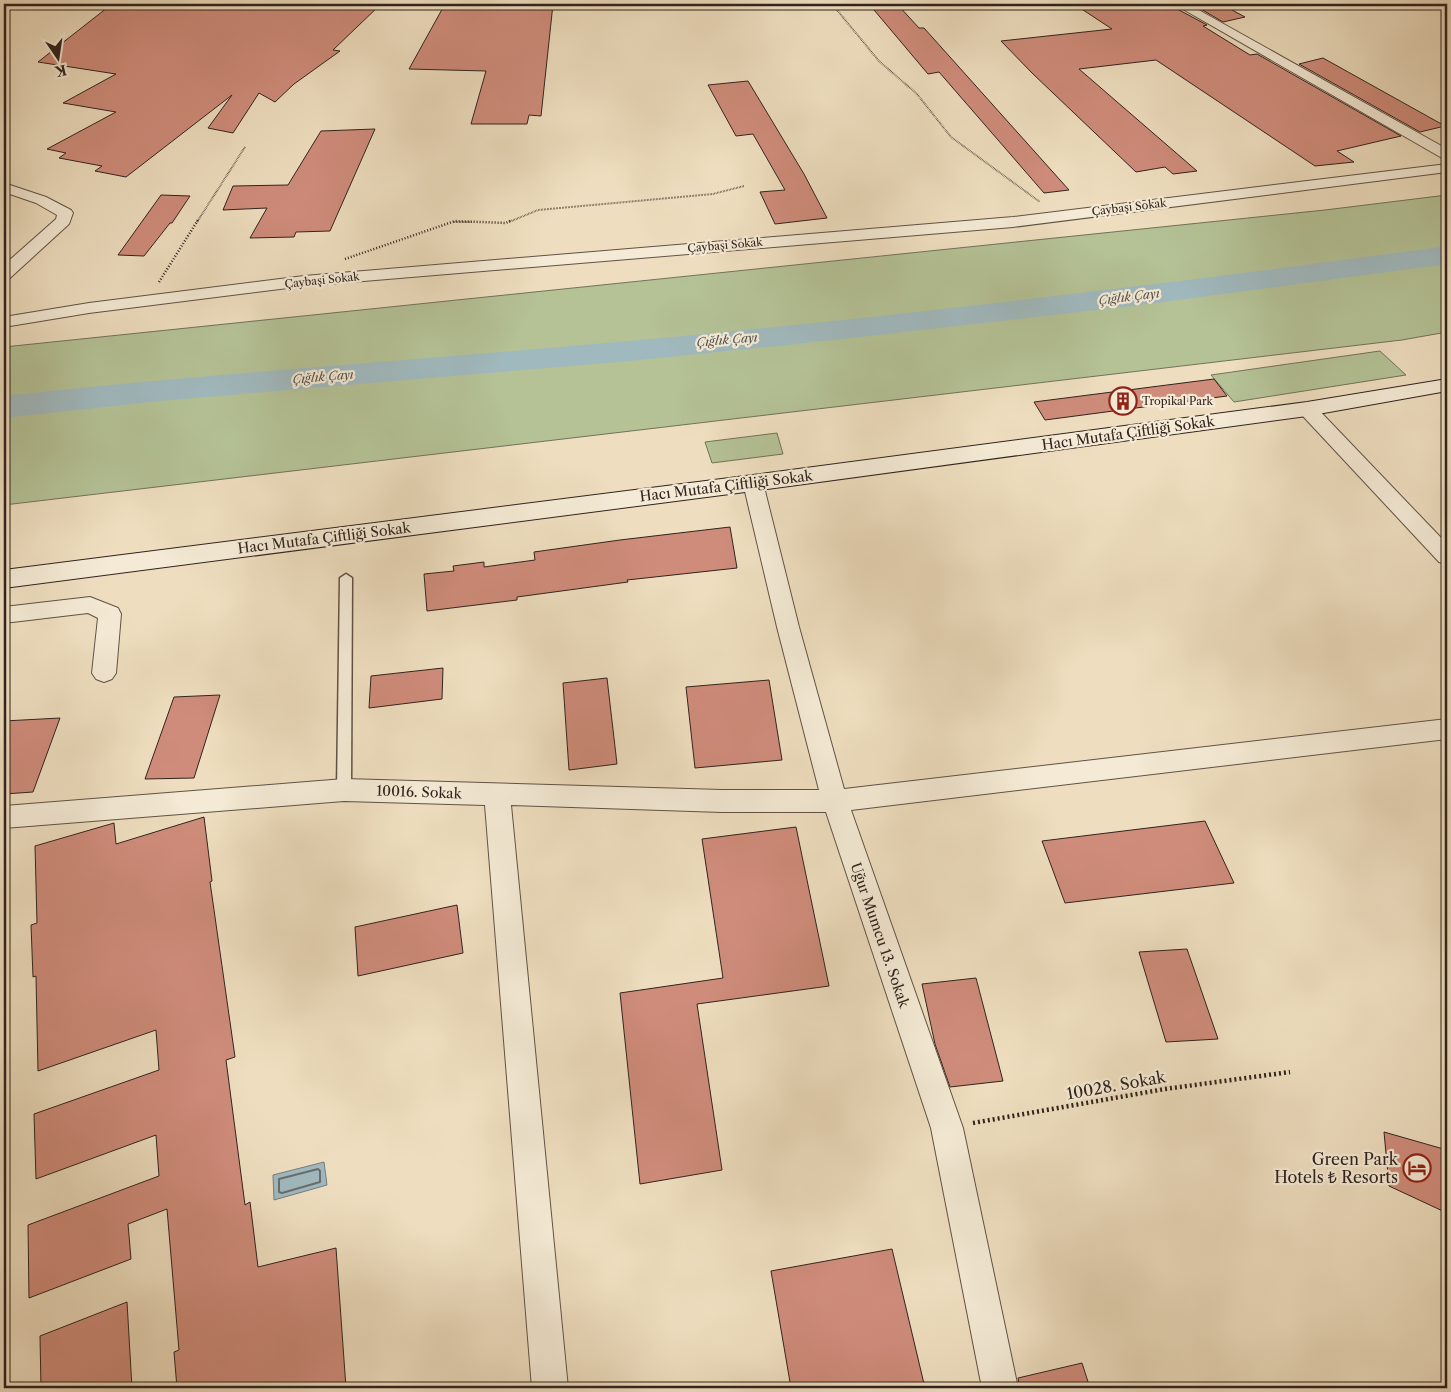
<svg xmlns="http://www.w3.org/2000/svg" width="1451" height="1392" viewBox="0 0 1451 1392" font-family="'Libre Caslon Text',serif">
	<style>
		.green { fill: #b4c296; stroke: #72725a }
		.water { fill: #a0b9be; stroke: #747d7e }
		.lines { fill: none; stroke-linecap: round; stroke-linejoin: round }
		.shore { stroke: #686e6e; stroke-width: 2 }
		.river { fill: #a0b9be; fill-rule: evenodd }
		.building { fill: #cf8c7b; stroke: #31231e }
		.lane-casing { stroke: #605246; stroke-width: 3 }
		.street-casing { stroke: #605246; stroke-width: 2 }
		.secondary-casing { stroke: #31231e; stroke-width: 2 }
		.path-far2 { stroke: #31231e; stroke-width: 2; stroke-dasharray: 0.5 1; stroke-linecap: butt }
		.path-far1 { stroke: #31231e; stroke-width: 2.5; stroke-dasharray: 1 2; stroke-linecap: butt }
		.path { stroke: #31231e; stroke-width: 4.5; stroke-dasharray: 2 3; stroke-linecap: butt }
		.lane { fill: #f4ead5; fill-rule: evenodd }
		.street { fill: #f4ead5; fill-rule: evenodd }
		.secondary { fill: #f4ead5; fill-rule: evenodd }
		.labels { text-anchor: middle; stroke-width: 4.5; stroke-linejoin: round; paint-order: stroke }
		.far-street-label { font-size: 11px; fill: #31231e; stroke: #f4ead5 }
		.far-poi-label { font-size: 11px; fill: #31231e; stroke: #f4ead5; text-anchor: start }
		.far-water-label { font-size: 12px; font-style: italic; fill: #52504e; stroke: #f4ead5 }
		.street-label { font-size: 14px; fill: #31231e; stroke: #f4ead5 }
		.near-street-label { font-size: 16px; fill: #31231e; stroke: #f4ead5 }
		.near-poi-label { font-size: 16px; fill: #31231e; stroke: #f4ead5; text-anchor: end }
	</style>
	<rect width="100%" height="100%" fill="#eedebf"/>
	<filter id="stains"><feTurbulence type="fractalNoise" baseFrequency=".004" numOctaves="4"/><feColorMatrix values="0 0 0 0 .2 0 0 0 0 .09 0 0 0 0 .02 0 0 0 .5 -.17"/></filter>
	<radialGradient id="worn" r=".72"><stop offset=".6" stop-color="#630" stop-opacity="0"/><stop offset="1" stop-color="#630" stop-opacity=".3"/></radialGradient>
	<!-- green -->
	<path class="green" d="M1447,195V332L1402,340L4,505V347L1325,210Z
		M1380,351L1406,375L1234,402L1211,375Z
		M777,433L783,454L712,463L705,442Z"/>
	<!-- water -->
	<path class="water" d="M324,1162L327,1185L274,1200L273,1175Z"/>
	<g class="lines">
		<!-- shore -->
		<path class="shore" d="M318,1169L320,1171V1182L282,1193L279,1192V1179Z"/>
		<!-- river -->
		<path class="river" d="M1447,246V264L1141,305L834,340L629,361L160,401L4,418V396C212,373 420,360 629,341C902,316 1175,283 1447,246Z"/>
	</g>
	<!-- building -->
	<path class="building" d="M112,4H381L333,50L340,51L294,84L275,102L259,93L233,133L208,128L232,95L126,177L95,171L102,166L59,158L66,153L47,149L116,112L63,103L116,74L38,62Z
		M445,4H553L541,116L529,115L527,124H471L486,71L409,69Z
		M869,4H897L919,28H924L1069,190L1044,193L939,72L928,74Z
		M1074,4H1168L1207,25L1203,26L1250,55L1257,54L1401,136L1337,151L1354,162L1315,166L1156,60L1079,69L1197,171L1173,174L1165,167L1136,172L1032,73L1001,41L1112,29Z
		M1202,4H1221L1245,17L1223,22L1194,5Z
		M1323,58L1445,126L1420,132L1299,64Z
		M748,81L804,174L827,218L775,224L760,192L785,190L753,134L736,136L708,85Z
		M375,129L330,231L296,232L294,237L250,238L267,208L223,210L233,186L288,185L321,131Z
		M161,195L190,196L172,223H170L144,256L118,255Z
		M1214,379L1227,396L1045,420L1034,402Z
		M730,527L737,568L627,580L628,582L517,597V600L427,611L424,574L454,571L453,566L484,562V567L535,560L534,552L620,540Z
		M443,668L442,699L369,708L371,676Z
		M607,678L617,764L569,770L563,683Z
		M769,680L782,760L695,768L686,687Z
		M220,695L194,778L145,779L174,697Z
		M60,718L33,792L4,794V721Z
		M204,817L212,881L210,882L235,1057L226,1060L245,1205L250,1202L258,1267L336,1248L346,1388H177L174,1352L179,1350L167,1209L128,1224L131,1259L29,1298L28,1225L159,1176L156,1135L36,1179L34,1114L159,1070L156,1030L38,1071L36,976L33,977L31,925L37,923L35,846L114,823L116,844Z
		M1205,821L1234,883L1065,903L1042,841Z
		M796,827L829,986L697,1004L722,1170L640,1184L620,993L723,978L702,839Z
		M457,905L463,953L358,976L355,927Z
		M1187,949L1218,1039L1166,1042L1139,952Z
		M976,978L1003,1081L950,1087L935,1044L922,984Z
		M1384,1132L1447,1150V1213L1389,1186Z
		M892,1249L925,1388H791L771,1271Z
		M127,1302L132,1388H41L40,1336Z
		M1082,1363L1090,1388H1020L1018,1378Z"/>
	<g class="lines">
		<!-- lane casing -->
		<g class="lane-casing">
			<path id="lane" d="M346,574L352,578L351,790L349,794L344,796L339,794L337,790L340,578Z"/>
		</g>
		<!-- street casing -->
		<g class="street-casing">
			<path id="street" d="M1174,4H1188L1447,149V159L1442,158Z
				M1447,164V172L1013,227L304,286L89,313L4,327V317L89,303L304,276L1013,217Z
				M4,183L46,197L71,210L73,213L69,224L10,278L4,279V265L56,219L57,215L36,203L4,192Z
				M1307,403L1314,405L1447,544V564L1439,562L1300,413L1298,409L1300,405Z
				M753,476L760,478L763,483L799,627L844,789L1447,719V739L851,810L963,1128L1018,1388H982L931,1128L826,812H722L511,805L568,1388H532L485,805L344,801L4,828V806L344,779L722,790H819L777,627L743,483L746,478Z
				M90,597L118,608L121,614L116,673L112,679L104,682L96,679L92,673L98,618L88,613L4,623V607Z"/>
		</g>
		<!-- secondary casing -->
		<g class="secondary-casing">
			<path id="secondary" d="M1447,379V391L1307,416L753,491L4,588V570L753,475L1307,402Z"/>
		</g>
		<!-- path-far2 -->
		<path class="path-far2" d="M832,4L879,61L917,94L951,137L1040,202
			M197,222L245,147
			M453,222H472
			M509,222L538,210L713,194L744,186"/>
		<!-- path-far1 -->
		<path class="path-far1" d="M345,259L455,221L506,223L512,220
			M159,282L198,220"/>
		<!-- path -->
		<path class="path" d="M973,1123L1165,1089L1290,1072"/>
		<!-- lane -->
		<use href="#lane" class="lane"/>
		<!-- street -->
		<use href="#street" class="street"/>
		<!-- secondary -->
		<use href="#secondary" class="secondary"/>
	</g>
	<!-- icons -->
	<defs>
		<g id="building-ring" transform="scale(1.4375)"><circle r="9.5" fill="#f4ead5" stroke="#8f2418" stroke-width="1.5"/><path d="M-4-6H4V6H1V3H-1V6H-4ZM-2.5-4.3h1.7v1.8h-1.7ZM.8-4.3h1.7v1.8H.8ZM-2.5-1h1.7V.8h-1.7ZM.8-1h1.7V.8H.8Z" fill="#8f2418"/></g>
		<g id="hotel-ring" transform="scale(1.4375)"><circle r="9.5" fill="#f4ead5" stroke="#8f2418" stroke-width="1.5"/><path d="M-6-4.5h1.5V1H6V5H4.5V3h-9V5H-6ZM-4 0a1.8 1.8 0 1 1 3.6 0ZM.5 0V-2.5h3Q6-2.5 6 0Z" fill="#8f2418"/></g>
	</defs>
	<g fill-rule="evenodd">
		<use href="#building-ring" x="1123" y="401"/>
		<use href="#hotel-ring" x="1417" y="1168"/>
	</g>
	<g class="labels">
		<!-- far-street labels -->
		<g class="far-street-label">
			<text transform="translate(1129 207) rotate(-7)" y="4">Çaybaşi Sokak</text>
			<text transform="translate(725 245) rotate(-5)" y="4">Çaybaşi Sokak</text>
			<text transform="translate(322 280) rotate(-6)" y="4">Çaybaşi Sokak</text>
		</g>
		<!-- far-poi labels -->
		<g class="far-poi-label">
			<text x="1142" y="405">Tropikal Park</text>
		</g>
		<!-- far-water labels -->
		<g class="far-water-label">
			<text transform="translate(1129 297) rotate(-7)" y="4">Çığlık Çayı</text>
			<text transform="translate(727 340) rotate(-5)" y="4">Çığlık Çayı</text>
			<text transform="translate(323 377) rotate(-5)" y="4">Çığlık Çayı</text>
		</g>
		<!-- street labels -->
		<g class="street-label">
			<text transform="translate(1128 433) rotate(-8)" y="5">Hacı Mutafa Çiftliği Sokak</text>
			<text transform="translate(726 486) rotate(-7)" y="5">Hacı Mutafa Çiftliği Sokak</text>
			<text transform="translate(324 538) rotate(-7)" y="5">Hacı Mutafa Çiftliği Sokak</text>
			<text transform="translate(419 792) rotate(2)" y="5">10016. Sokak</text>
			<text transform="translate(880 935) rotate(71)" y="5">Uğur Mumcu 13. Sokak</text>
		</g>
		<!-- near-street labels -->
		<g class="near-street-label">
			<text transform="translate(1116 1085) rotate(-10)" y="6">10028. Sokak</text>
		</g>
		<!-- near-poi labels -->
		<g class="near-poi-label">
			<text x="1398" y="1165">Green Park<tspan x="1398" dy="18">Hotels ₺ Resorts</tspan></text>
		</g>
	</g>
	<!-- margin -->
	<rect width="1451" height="1392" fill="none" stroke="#eedebf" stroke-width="20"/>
	<rect x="5" y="5" width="1441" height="1382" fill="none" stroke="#31231e" stroke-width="2.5"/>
	<rect x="10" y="10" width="1431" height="1372" fill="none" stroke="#31231e"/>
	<!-- north arrow -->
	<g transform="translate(58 58) rotate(167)" stroke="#f4ead5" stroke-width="4" paint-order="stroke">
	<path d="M0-4L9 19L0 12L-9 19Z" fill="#31231e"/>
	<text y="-8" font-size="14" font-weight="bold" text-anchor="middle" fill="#31231e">K</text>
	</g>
	<rect width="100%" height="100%" filter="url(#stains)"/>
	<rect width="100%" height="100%" fill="url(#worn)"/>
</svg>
